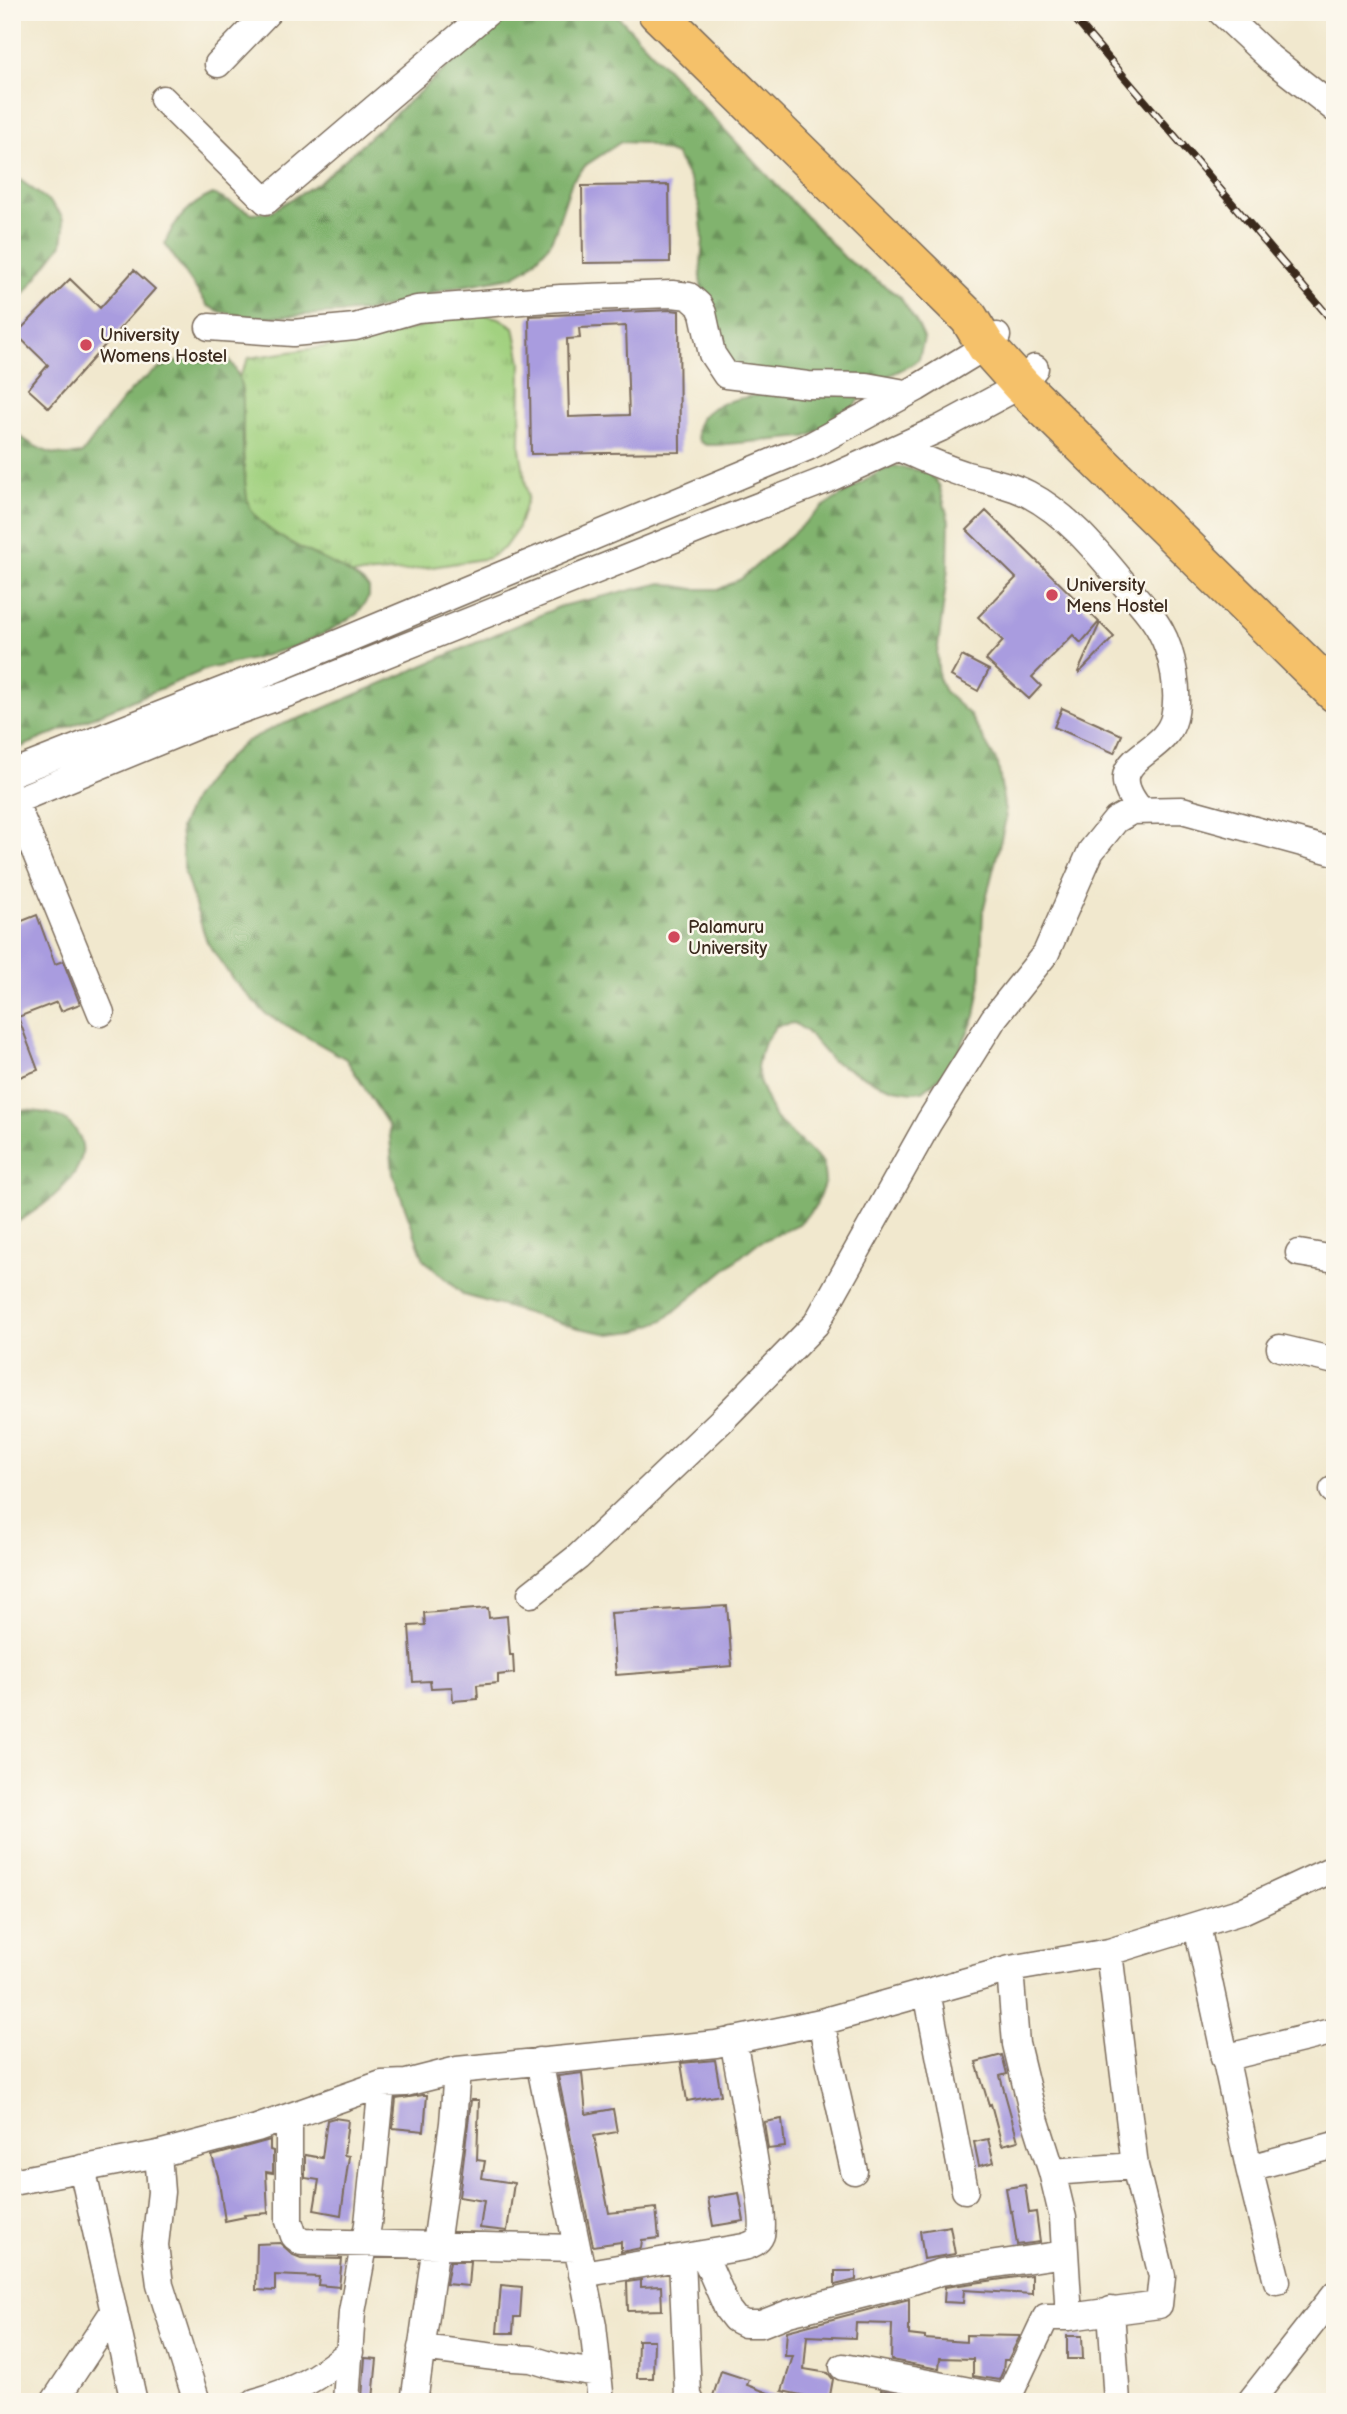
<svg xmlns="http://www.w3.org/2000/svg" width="1347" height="2414" viewBox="0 0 1347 2414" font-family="'Balsamiq Sans',sans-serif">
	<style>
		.grass { fill: url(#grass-tufts); stroke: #6e7e4f; stroke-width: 2 }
		.forest { fill: url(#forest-firs); stroke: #5e6e46; stroke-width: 2 }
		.building { fill: #a99cdf; fill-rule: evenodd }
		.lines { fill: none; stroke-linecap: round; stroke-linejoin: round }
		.minor-casing { stroke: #7b6c5c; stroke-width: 29 }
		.highway-casing { stroke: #7b6c5c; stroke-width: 41 }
		.minor { stroke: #fff; stroke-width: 26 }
		.highway { stroke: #f5c16b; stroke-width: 38 }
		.rail-casing { stroke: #3b2a1e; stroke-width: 8 }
		.rail { stroke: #fbf7ec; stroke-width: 5; stroke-dasharray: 16; stroke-linecap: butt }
		.poi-dot { fill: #d1495b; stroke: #fbf7ec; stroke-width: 2.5 }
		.labels { text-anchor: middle; stroke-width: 5; stroke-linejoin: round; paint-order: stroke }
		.poi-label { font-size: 18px; fill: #3b2a1e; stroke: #fbf7ec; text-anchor: start }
	</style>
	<defs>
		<pattern id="grass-tufts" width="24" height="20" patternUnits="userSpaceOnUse" patternTransform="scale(1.75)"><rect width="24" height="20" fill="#a2d180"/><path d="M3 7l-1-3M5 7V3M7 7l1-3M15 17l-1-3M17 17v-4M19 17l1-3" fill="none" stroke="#85aa68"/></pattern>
		<pattern id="forest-firs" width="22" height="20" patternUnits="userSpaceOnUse" patternTransform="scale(1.75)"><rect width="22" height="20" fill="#81b36e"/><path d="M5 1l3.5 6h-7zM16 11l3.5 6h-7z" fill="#6b925a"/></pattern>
	</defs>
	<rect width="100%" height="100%" fill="#fbf7ec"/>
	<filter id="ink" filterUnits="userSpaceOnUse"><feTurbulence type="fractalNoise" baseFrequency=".0143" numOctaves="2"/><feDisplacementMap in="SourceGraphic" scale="14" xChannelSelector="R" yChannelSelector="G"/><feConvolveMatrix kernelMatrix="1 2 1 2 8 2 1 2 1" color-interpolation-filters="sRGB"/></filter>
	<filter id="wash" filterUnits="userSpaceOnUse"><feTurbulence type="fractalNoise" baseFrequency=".00686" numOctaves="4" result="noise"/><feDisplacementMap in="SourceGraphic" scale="28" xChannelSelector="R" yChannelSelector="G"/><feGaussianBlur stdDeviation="1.57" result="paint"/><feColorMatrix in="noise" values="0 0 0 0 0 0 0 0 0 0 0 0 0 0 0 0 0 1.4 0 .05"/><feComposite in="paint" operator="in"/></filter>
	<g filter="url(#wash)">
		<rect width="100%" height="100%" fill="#f1e8ce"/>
		<!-- grass -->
		<path class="grass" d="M482,314L499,318L514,327L521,362L520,449L528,497L517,530L504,548L489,558L407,571L327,576L287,562L229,485V396L249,358L377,339L455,317Z"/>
		<!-- forest -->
		<path class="forest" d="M508,12H614L845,258L900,297L918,325L924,338L919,359L911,365L872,384L843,421L806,437L717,445H706L699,441C686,403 748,396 772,393L712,358L700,278L703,239L699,205L692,184L676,155L644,143L621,142L586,165L572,181L555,232L549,245L528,268L512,277L451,288L371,311L256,318L221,312L208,306L165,244C174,219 190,204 213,194L252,213L270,212L321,181Z
			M12,174L50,202L62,216L64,228L62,244L12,310Z
			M218,359L229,360C248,383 242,409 243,437C243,451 244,466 245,480C246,487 246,496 248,502C261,543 339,557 369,588V597L357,614L327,632L296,646L253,659L207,669L12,751V430C34,448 53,459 82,454C109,419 136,368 185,360C195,359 207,359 218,359Z
			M894,466L928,472L939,485L949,521L948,569L937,654L939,680L946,693L969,714L998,764L1006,819L983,911L980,987L975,1016L952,1067L923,1091L912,1092L894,1089L875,1082L832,1061L806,1031L794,1023L776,1026L764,1043L759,1057L757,1068L760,1084L775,1118L823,1163L825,1181L816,1206L799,1224L756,1244L664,1320L637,1331L610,1334L578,1328L464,1295L424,1260L393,1174L389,1126L346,1059L266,1014L234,981L207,942L184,871L180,828L193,799L216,769L245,742L275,727L311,714L561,606L662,583L693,589H720L741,579L824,506L881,471Z
			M25,1110C36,1112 53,1112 62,1118C117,1155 47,1206 12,1225V1111Z"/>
		<g id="blocks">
			<!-- building -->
			<path class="building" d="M669,185L670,262L583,263L582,186Z
				M134,270L155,289L49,408L28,389L48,365L16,334L70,279L100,308Z
				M671,310L679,311L680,452L531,454L529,316ZM626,326L629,415L569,417L567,339L580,338L579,328Z
				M986,511L1099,622L1081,643L1073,635L1032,677L1041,686L1029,699L986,660L1003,641L978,617L1016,578L967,530Z
				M1100,623L1114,637L1079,673L1078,672Z
				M962,656L989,670L978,691L951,676Z
				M1062,708L1122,735L1114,753L1054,727Z
				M37,915L55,964L63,961L80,1004L61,1011L57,1002L18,1017L38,1070L12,1080V925Z
				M727,1606L732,1666L616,1675L611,1613Z
				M488,1608L489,1618L507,1616L510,1655H513L514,1673L498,1675V1683L477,1685L478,1699L453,1701L452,1687L431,1688L430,1681L413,1682L409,1626L425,1625L424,1613Z
				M1002,2055L1007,2074L1000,2076L1018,2141L1002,2145L991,2104L989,2105L976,2062Z
				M715,2060L721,2095L687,2101L681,2063Z
				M582,2073L586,2114L613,2109L617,2132L594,2136L609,2213L656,2208L659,2238L642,2240L641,2248L621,2252V2242L593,2246L558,2076Z
				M423,2095H427L424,2131L393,2128L396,2099Z
				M471,2100H479L477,2160L485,2161L482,2178L514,2183L507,2231L480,2228L484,2201L459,2197Z
				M334,2118L348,2120L344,2155L349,2156L341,2215L314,2210L319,2180L305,2178V2155L322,2158L327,2120Z
				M782,2119L785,2147L768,2149L764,2122Z
				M988,2139L994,2162L979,2166L974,2142Z
				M270,2140V2150L273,2151V2173L266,2172L268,2213L244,2215L245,2217L225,2221L218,2176L212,2156Z
				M1025,2185L1029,2213L1036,2212L1040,2242L1017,2245L1012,2211L1010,2212L1006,2188Z
				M739,2193L744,2221L713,2226L708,2198Z
				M950,2226L955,2254L924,2259L920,2231Z
				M280,2243L293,2255L301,2258L342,2259L339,2287L318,2285L319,2277L275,2275V2291L256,2290L257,2244Z
				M450,2261H470L468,2286L446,2284Z
				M835,2271H856V2280L835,2285Z
				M1032,2275V2294L964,2290L963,2303L944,2302L945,2287Z
				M641,2280V2287L661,2286L662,2310L628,2311L627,2282Z
				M501,2285L522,2287L520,2317H514L513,2333H497Z
				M909,2299V2335L925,2337V2339L966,2342V2335L1020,2336L1008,2360H1004L1003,2371L999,2380L973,2376V2359L940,2358L939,2369L891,2360L892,2324L856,2323L855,2338L807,2336L804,2369L828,2373L833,2379L829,2401L782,2391L793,2356H785L787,2331Z
				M1067,2336H1082L1083,2359H1067Z
				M638,2340H654L653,2378H637Z
				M365,2358L377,2359L373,2399L362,2398Z
				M721,2371L749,2380L747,2385L787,2400V2402H722L712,2399Z
				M881,2390L937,2401V2402H880Z"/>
		</g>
	</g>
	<g filter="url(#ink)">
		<use href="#blocks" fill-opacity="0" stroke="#7b6c5c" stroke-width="2"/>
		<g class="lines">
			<!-- minor casing -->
			<g class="minor-casing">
				<path id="minor" d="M1221,12L1270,58L1335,109
					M218,64L268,12
					M163,99L266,201L488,12
					M209,327L293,333L355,327L417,309L561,298L672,294L689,296L699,305L703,313L712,354L726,375L808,385L866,386L905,393
					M898,448C921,457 944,468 967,475C988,481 1009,484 1028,494C1068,515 1096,550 1124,584C1137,599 1151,613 1160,630C1173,653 1180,692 1174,718C1164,759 1096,756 1141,811
					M12,773L259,676L808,447L917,388L986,346L997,336
					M12,795L101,1013
					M12,802L201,724L289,693L712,524L826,480L941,428L1021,385L1035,368
					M1299,1253L1335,1259
					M1280,1348L1335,1361
					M1333,1490H1335
					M531,1594L578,1557L723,1419L816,1324L929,1122L994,1018L1046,953L1091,851L1116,820L1132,811L1182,810L1335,852
					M1197,1926L1249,2168L1277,2281
					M1010,1969L1016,2044L1031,2106L1052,2172L1063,2218L1069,2317
					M927,1992L965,2190
					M821,2022L854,2171
					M1224,2058L1335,2031
					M539,2061L593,2325L601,2402
					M289,2117V2221L294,2236L302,2242L576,2248
					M158,2154L161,2192L155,2245L160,2285L197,2402
					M82,2168L134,2402
					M1249,2168L1335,2145
					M1052,2172L1135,2166
					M12,2182L158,2154L257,2128L382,2084L406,2083L457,2070L716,2044L821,2022L1010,1969L1109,1952L1242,1911L1335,1868
					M704,2255L728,2310L735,2319L745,2324H761L789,2313L901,2285L941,2272L1065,2254
					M682,2259L688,2395L691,2402
					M582,2274L744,2247C750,2245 758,2243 761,2235C768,2220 738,2068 733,2040
					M1111,2310L1117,2402
					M421,2348L495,2357L531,2359L557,2367L598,2373
					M843,2367L1007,2398
					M54,2402L114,2311
					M255,2402C298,2389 315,2380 350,2352
					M346,2402L352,2312L368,2224L382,2084
					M414,2402L453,2123L457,2070
					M1006,2402L1046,2317H1069L1159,2305L1162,2276L1135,2166L1109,1952
					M1250,2402L1335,2294"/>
			</g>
			<!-- highway casing -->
			<g class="highway-casing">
				<path id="highway" d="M657,12L969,318L986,346L1021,385L1335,693"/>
			</g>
			<!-- minor -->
			<use href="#minor" class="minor"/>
			<!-- highway -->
			<use href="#highway" class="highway"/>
			<!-- rail casing -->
			<g class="rail-casing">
				<path id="rail" d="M1069,12L1335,324"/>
			</g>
			<!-- rail -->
			<use href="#rail" class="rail"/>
		</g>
	</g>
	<!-- markers -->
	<g class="poi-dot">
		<circle cx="86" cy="345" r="7"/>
		<circle cx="1052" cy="595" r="7"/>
		<circle cx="674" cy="937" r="7"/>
	</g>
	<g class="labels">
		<!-- poi labels -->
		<g class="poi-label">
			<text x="100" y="341">University<tspan x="100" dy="21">Womens Hostel</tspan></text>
			<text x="1066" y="591">University<tspan x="1066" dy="21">Mens Hostel</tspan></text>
			<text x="688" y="933">Palamuru<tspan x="688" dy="21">University</tspan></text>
		</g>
	</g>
	<!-- margin -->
	<rect width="1347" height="2414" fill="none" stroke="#fbf7ec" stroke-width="42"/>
</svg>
